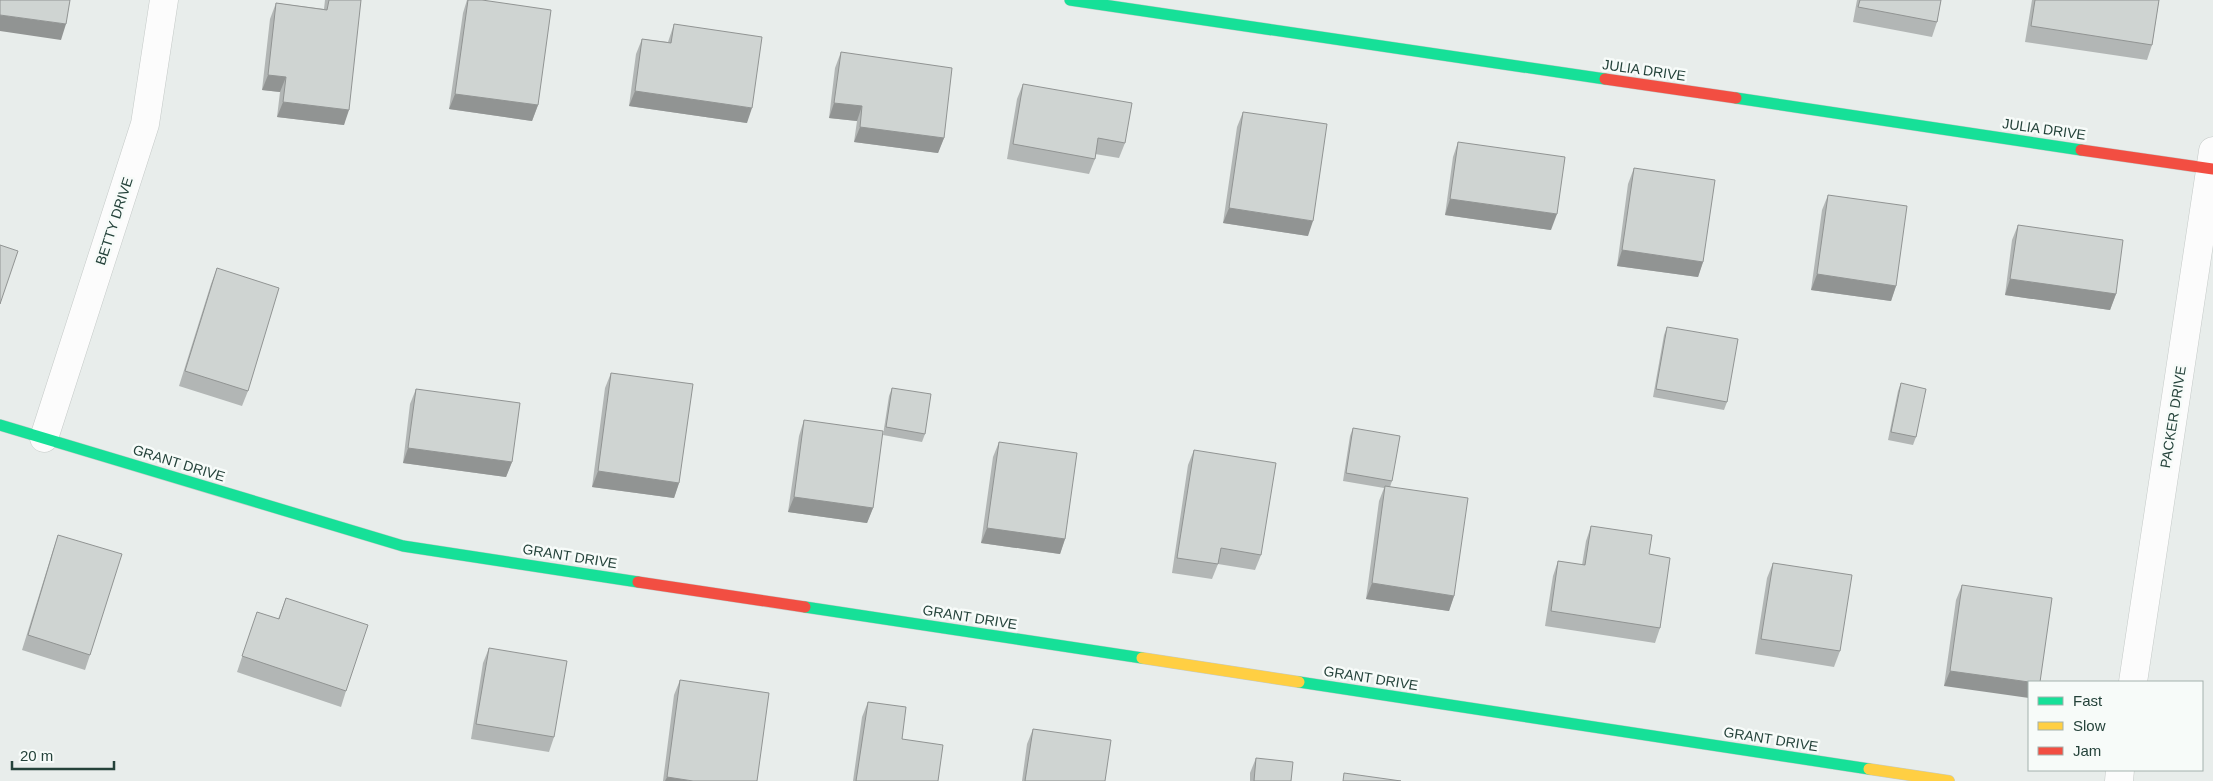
<svg xmlns="http://www.w3.org/2000/svg" width="2213" height="781" viewBox="0 0 2213 781" font-family="Arial,sans-serif">
	<style>
		.lines { fill: none; stroke-linecap: round; stroke-linejoin: round }
		.street-casing { stroke: #c5cac8; stroke-width: 29 }
		.fast-casing { stroke: #c3cbc8; stroke-width: 12 }
		.slow-casing { stroke: #c3cbc8; stroke-width: 12 }
		.jam-casing { stroke: #c3cbc8; stroke-width: 12 }
		.street { stroke: #fcfcfc; stroke-width: 28 }
		.fast { stroke: #16e098; stroke-width: 11 }
		.slow { stroke: #ffcf43; stroke-width: 11 }
		.jam { stroke: #f24e42; stroke-width: 11 }
		.wall { fill: #b2b6b5 }
		.shaded-wall { fill: #919493 }
		.building { fill: #cfd4d2; stroke: #919493 }
		.labels { text-anchor: middle; stroke-width: 5; stroke-linejoin: round; paint-order: stroke }
		.street-label { font-size: 14px; fill: #24423a; stroke: #f7fbf9 }
	</style>
	<rect width="100%" height="100%" fill="#e8edeb"/>
	<g class="lines">
		<!-- street casing -->
		<g class="street-casing">
			<path id="street" d="M44,438L145,124L164,0
				M2133,682L2213,151
				M2119,781L2120,770"/>
		</g>
		<!-- fast casing -->
		<g class="fast-casing">
			<path id="fast" d="M1070,0L1605,79
				M1736,98L2081,150
				M0,425L403,546L638,582
				M805,607L1142,658
				M1299,682L1869,769"/>
		</g>
		<!-- slow casing -->
		<g class="slow-casing">
			<path id="slow" d="M1142,658L1299,682
				M1869,769L1949,781"/>
		</g>
		<!-- jam casing -->
		<g class="jam-casing">
			<path id="jam" d="M1605,79L1736,98
				M2081,150L2213,169
				M638,582L805,607"/>
		</g>
		<!-- street -->
		<use href="#street" class="street"/>
		<!-- fast -->
		<use href="#fast" class="fast"/>
		<!-- slow -->
		<use href="#slow" class="slow"/>
		<!-- jam -->
		<use href="#jam" class="jam"/>
	</g>
	<!-- wall -->
	<path class="wall" d="M325,0H361L344,125L277,117L280,92L262,90L270,19L276,3L324,9Z
		M467,0H482L538,105L532,121L449,109L463,13Z
		M1857,0H1941L1937,22L1932,37L1853,22Z
		M2032,0H2159L2152,45L2147,60L2025,42Z
		M674,24L747,123L629,106L636,54L642,39L668,42Z
		M841,52L944,138L938,153L854,142L857,121L829,118L835,68Z
		M1023,84L1125,143L1119,158L1095,154V159L1089,174L1007,159L1017,99Z
		M1243,112L1308,236L1223,223L1237,127Z
		M1458,142L1551,230L1445,215L1453,157Z
		M1634,168L1703,262L1698,277L1617,266L1628,184Z
		M1828,195L1896,286L1891,301L1811,290L1822,210Z
		M2018,225L2116,294L2110,310L2005,295L2012,240Z
		M217,268L248,391L242,406L179,386L211,284Z
		M1667,327L1727,402L1724,410L1653,397L1664,335Z
		M611,373L679,483L674,498L592,487L605,388Z
		M1901,383L1916,437L1913,445L1888,440L1898,391Z
		M892,388L925,434L922,442L883,435L889,396Z
		M416,389L512,462L506,477L403,463L410,404Z
		M804,420L873,508L867,523L788,512L799,436Z
		M1353,428L1392,481L1390,487L1454,596L1449,611L1366,599L1379,501L1384,488L1343,481L1350,436Z
		M999,442L1065,539L1060,554L981,543L993,457Z
		M1194,450L1261,555L1255,570L1218,564L1212,579L1172,573L1188,465Z
		M1591,526L1649,554L1660,628L1655,643L1545,626L1553,576L1558,561L1582,565L1586,541Z
		M58,535L90,655L85,670L22,650L53,550Z
		M1773,563L1840,651L1834,667L1755,654L1767,578Z
		M1962,585L2040,682L1944,686L1956,600Z
		M286,598L346,691L341,707L237,672L252,627L278,619Z
		M489,648L554,737L549,752L471,739L483,663Z
		M680,680L757,781H663L674,695Z
		M868,702L902,739L938,781H853L862,717Z
		M1033,729L1105,781H1022L1027,744Z
		M1256,758L1291,781H1250V773Z"/>
	<!-- shaded-wall -->
	<path class="shaded-wall" d="M0,15L66,24L61,40L0,31Z
		M268,75L286,77L280,92L262,90Z
		M635,91L752,108L747,123L629,106Z
		M455,94L538,105L532,121L449,109Z
		M283,102L349,110L344,125L277,117Z
		M834,103L862,106L857,121L829,118Z
		M860,127L944,138L938,153L854,142Z
		M1450,199L1557,214L1551,230L1445,215Z
		M1229,208L1313,221L1308,236L1223,223Z
		M1622,250L1703,262L1698,277L1617,266Z
		M1817,274L1896,286L1891,301L1811,290Z
		M2010,279L2116,294L2110,310L2005,295Z
		M408,448L512,462L506,477L403,463Z
		M598,471L679,483L674,498L592,487Z
		M794,497L873,508L867,523L788,512Z
		M987,528L1065,539L1060,554L981,543Z
		M1372,583L1454,596L1449,611L1366,599Z
		M1950,671L2029,682V698L1944,686Z
		M667,777L693,781H665Z"/>
	<!-- building -->
	<path class="building" d="M0,0H70L66,24L0,15Z
		M329,0H361L349,110L283,102L286,77L268,75L276,3L327,10Z
		M468,0H482L551,10L538,105L455,94Z
		M1860,0H1941L1937,22L1858,7Z
		M2035,0H2159L2152,45L2031,26Z
		M674,24L762,37L752,108L635,91L642,39L671,43Z
		M841,52L952,68L944,138L860,127L862,106L834,103Z
		M1023,84L1132,103L1125,143L1098,138L1095,159L1013,144Z
		M1243,112L1327,124L1313,221L1229,208Z
		M1458,142L1565,157L1557,214L1450,199Z
		M1634,168L1715,180L1703,262L1622,250Z
		M1828,195L1907,206L1896,286L1817,274Z
		M2018,225L2123,240L2116,294L2010,279Z
		M0,245L18,251L0,304Z
		M217,268L279,288L248,391L185,371Z
		M1667,327L1738,339L1727,402L1656,389Z
		M611,373L693,384L679,483L598,471Z
		M1901,383L1926,389L1916,437L1891,432Z
		M892,388L931,394L925,434L886,427Z
		M416,389L520,403L512,462L408,448Z
		M804,420L883,431L873,508L794,497Z
		M1353,428L1400,436L1392,481L1346,473Z
		M999,442L1077,453L1065,539L987,528Z
		M1194,450L1276,463L1261,555L1221,548L1218,564L1177,558Z
		M1385,486L1468,498L1454,596L1372,583Z
		M1591,526L1652,535L1649,554L1670,558L1660,628L1551,611L1558,561L1585,565Z
		M58,535L122,554L90,655L28,635Z
		M1773,563L1852,575L1840,651L1761,639Z
		M1962,585L2052,598L2040,682H2029L1950,671Z
		M286,598L368,625L346,691L242,656L257,612L279,619Z
		M489,648L567,661L554,737L476,724Z
		M680,680L769,693L757,781H693L667,777Z
		M868,702L906,707L902,739L943,745L938,781H856Z
		M1033,729L1111,740L1105,781H1025Z
		M1256,758L1293,762L1291,781H1254Z
		M1344,773L1401,781H1343Z"/>
	<g class="labels">
		<!-- street labels -->
		<g class="street-label">
			<text transform="translate(1644 70) rotate(8)" y="5">JULIA DRIVE</text>
			<text transform="translate(2044 129) rotate(8)" y="5">JULIA DRIVE</text>
			<text transform="translate(114 221) rotate(-72)" y="5">BETTY DRIVE</text>
			<text transform="translate(2173 417) rotate(-81)" y="5">PACKER DRIVE</text>
			<text transform="translate(179 463) rotate(17)" y="5">GRANT DRIVE</text>
			<text transform="translate(570 556) rotate(9)" y="5">GRANT DRIVE</text>
			<text transform="translate(970 617) rotate(9)" y="5">GRANT DRIVE</text>
			<text transform="translate(1371 678) rotate(9)" y="5">GRANT DRIVE</text>
			<text transform="translate(1771 739) rotate(9)" y="5">GRANT DRIVE</text>
		</g>
	</g>
	<!-- legend -->
	<rect x="2028" y="681" width="175" height="90" fill="#f7fbf9" stroke="#a3b1ad"/>
	<rect x="2038" y="697" width="25" height="8" fill="#16e098" stroke="#a3b1ad"/>
	<text x="2073" y="706" font-size="15" fill="#24423a">Fast</text>
	<rect x="2038" y="722" width="25" height="8" fill="#ffcf43" stroke="#a3b1ad"/>
	<text x="2073" y="731" font-size="15" fill="#24423a">Slow</text>
	<rect x="2038" y="747" width="25" height="8" fill="#f24e42" stroke="#a3b1ad"/>
	<text x="2073" y="756" font-size="15" fill="#24423a">Jam</text>
	<!-- scale -->
	<path d="M12 761v8h102v-8" fill="none" stroke="#24423a" stroke-width="2.5"/>
	<text x="20" y="761" font-size="15" fill="#24423a" stroke="#f7fbf9" stroke-width="4" paint-order="stroke">20 m</text>
</svg>
